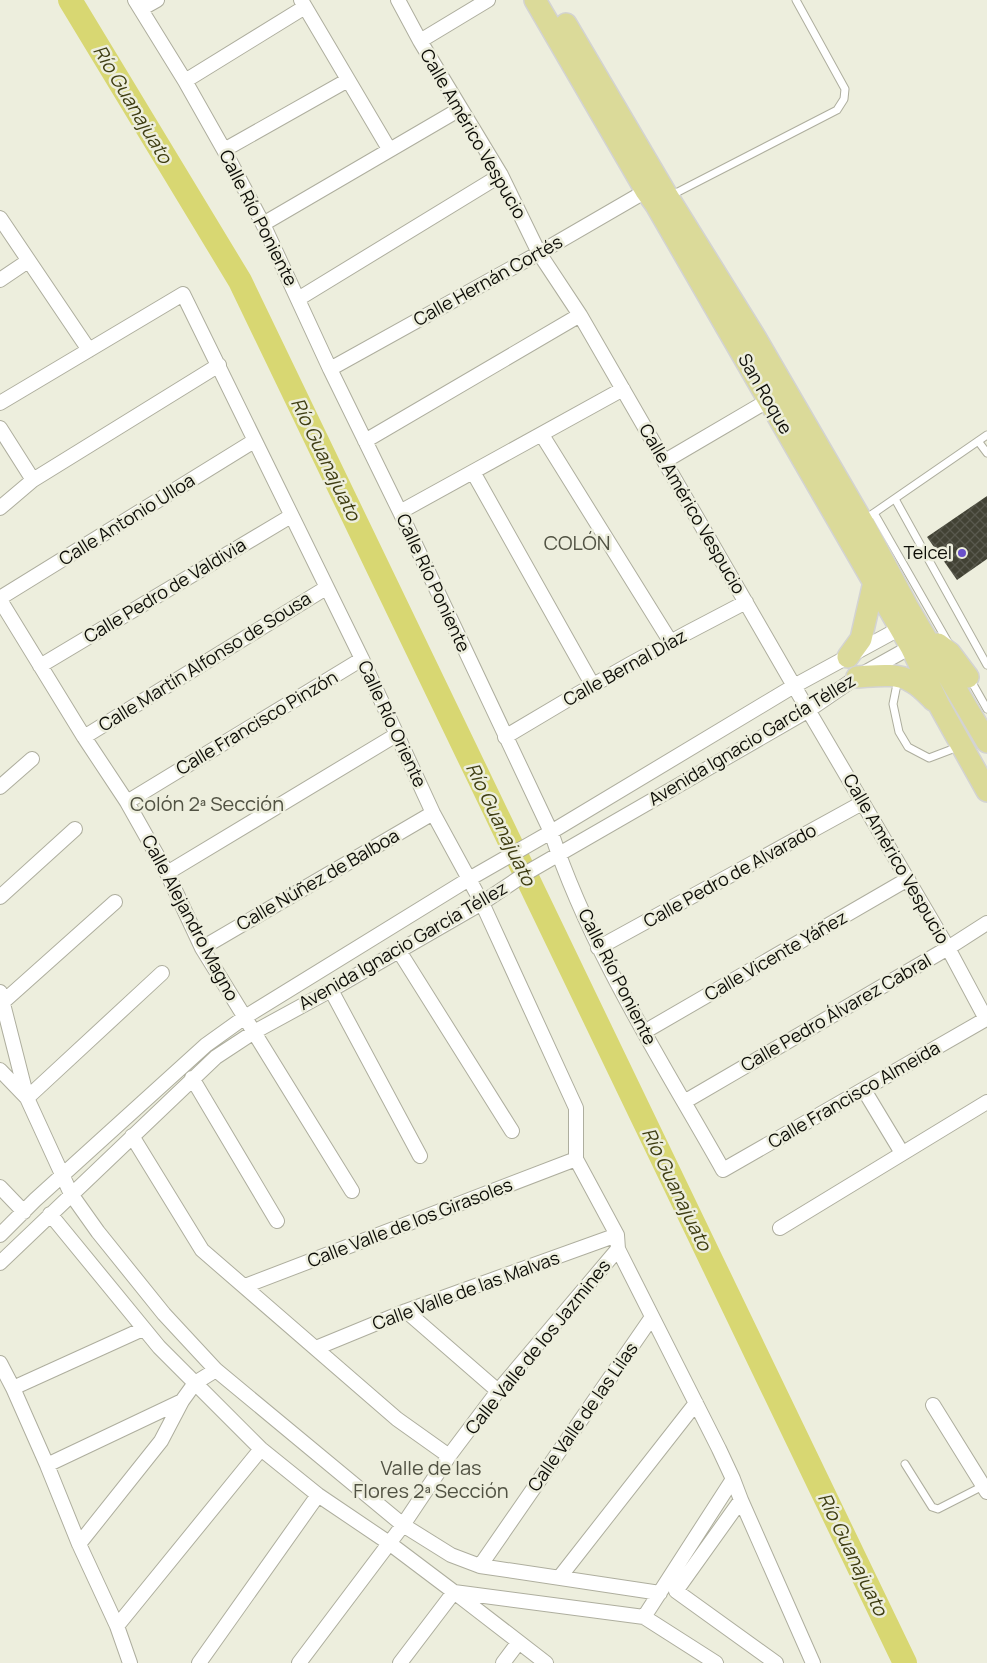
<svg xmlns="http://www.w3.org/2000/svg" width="987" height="1663" viewBox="0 0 987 1663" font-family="Manrope,sans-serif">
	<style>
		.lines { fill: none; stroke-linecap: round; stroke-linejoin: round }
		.river { stroke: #d8d772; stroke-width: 24 }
		.building { fill: url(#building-cross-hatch) }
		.lane-casing { stroke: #aeae9e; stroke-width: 9 }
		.street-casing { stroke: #aeae9e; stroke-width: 16 }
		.primary-casing { stroke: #d3d3d2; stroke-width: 24 }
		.lane { stroke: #fff; stroke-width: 7 }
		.street { stroke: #fff; stroke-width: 14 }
		.primary { stroke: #dbda99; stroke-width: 21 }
		.poi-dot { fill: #6a51ca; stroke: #edeedd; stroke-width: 2 }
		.labels { text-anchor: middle; stroke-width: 5; stroke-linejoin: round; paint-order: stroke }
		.street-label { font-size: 18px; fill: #0d0d07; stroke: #edeedd }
		.poi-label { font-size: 18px; fill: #0d0d07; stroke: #edeedd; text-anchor: end }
		.water-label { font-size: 19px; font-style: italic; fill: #3e3d12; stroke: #edeedd }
		.quarter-label { font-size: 20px; fill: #515243; stroke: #edeedd }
	</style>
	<defs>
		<pattern id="building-cross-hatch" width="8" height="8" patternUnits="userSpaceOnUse" patternTransform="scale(1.25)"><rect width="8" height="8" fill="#424234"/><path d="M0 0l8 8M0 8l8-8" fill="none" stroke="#59594e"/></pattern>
	</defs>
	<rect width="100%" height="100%" fill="#edeedd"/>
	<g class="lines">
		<!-- river -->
		<path class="river" d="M70,0L240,281L905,1663"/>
	</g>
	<!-- building -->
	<path class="building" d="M987,496V559L957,580L927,537Z"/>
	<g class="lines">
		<!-- lane casing -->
		<g class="lane-casing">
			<path id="lane" d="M670,196L837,110L844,99L845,89L796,0
				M978,441L987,453
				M895,499L987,665
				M874,513L949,644
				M871,515L987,435
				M898,679L893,704L899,732L908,747L929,758L958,747
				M970,679L987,709
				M905,1464L932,1507L938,1509L983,1486"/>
		</g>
		<!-- street casing -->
		<g class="street-casing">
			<path id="street" d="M135,0L185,81L224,150L263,224L330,369L400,512L551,832C591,952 661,1060 723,1170L986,1019L948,948L794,686L580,315L539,253L501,175L420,41L398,0
				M301,0L389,149
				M141,9L157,0
				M420,41L488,0
				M185,81L305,7
				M224,150L348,80
				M0,218L89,350
				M263,224L460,109
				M0,280L28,261
				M298,299L501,175
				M330,369L539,253L646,191
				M0,403L183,294L362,659L433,813L482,903L576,1108V1159L617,1235L618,1249L719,1449L733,1479L741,1500
				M0,428L33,480
				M542,435L670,641
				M365,441L580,315
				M665,461L769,400
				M473,472L592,684
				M0,508L33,480L219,365
				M400,512L623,389
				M0,598L254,441
				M0,600L84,737L127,802L167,873L202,948L352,1191
				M40,666L291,516
				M84,737L326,588
				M505,737C584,689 664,644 746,602
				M0,787L32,759
				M127,802L362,659
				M167,873L396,735
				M0,897L75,829
				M202,948L433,813
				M598,948L862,803
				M399,951L512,1131
				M331,990L420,1156
				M0,992L27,1098L71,1194L98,1232L164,1314L216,1370L403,1525L451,1555L480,1566L660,1593
				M3,1002L115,902
				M644,1032L908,879
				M0,1070L27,1098L162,973
				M192,1078L277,1221
				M864,1090L902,1153
				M684,1102L948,948L987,923
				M132,1136L202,1250L397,1419L449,1456
				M0,1187L24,1212
				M50,1214L159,1347L261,1449L318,1495L389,1543L454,1592L644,1617L716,1663
				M780,1228L987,1102
				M0,1235L35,1200L206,1045L245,1017L469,879L551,832L794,686L908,624
				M0,1263L216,1057L254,1032L331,990L482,903L528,872L809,710L857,677L918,643
				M245,1286L576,1159
				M406,1311L498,1391
				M316,1348L406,1311L617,1235
				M0,1363L13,1388L47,1465L79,1544L117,1626L130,1663
				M13,1388L143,1329
				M933,1405L987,1492
				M47,1465L182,1401
				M79,1544L161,1441L182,1401L195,1383L216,1370
				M480,1566L652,1317
				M559,1578L696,1403
				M644,1617L733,1479
				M117,1626L261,1449
				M199,1663L318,1495
				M299,1663L403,1525L449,1456L498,1391L618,1249
				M400,1663L454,1592L546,1663
				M503,1663L518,1643
				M776,1663L676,1591L741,1500L813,1663"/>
		</g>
		<!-- primary casing -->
		<g class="primary-casing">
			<path id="primary" d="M535,0L646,191L656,205L911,647L939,705L987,791
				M566,24L668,197L755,337L862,521L907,606L987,742
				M938,644L950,653L968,677
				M848,657L861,639L874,582
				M857,677C875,676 896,672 912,682C920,686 927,694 933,700"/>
		</g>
		<!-- lane -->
		<use href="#lane" class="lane"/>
		<!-- street -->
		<use href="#street" class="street"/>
		<!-- primary -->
		<use href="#primary" class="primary"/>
	</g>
	<!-- markers -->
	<circle class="poi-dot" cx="962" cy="553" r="5"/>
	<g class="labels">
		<!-- street labels -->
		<g class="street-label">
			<text transform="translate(473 134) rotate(60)" y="6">Calle Américo Vespucio</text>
			<text transform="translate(258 218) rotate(63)" y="6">Calle Río Poniente</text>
			<text transform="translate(488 281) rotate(-29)" y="6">Calle Hernán Cortés</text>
			<text transform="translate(765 394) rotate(60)" y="6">San Roque</text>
			<text transform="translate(692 509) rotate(60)" y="6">Calle Américo Vespucio</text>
			<text transform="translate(127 520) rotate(-32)" y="6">Calle Antonio Ulloa</text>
			<text transform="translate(433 583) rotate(65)" y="6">Calle Río Poniente</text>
			<text transform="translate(165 591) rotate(-31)" y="6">Calle Pedro de Valdivia</text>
			<text transform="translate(205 662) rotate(-32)" y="6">Calle Martín Alfonso de Sousa</text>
			<text transform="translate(625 668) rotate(-29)" y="6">Calle Bernal Díaz</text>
			<text transform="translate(257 723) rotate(-31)" y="6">Calle Francisco Pinzón</text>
			<text transform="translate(392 724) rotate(65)" y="6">Calle Río Oriente</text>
			<text transform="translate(752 740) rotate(-31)" y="6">Avenida Ignacio García Téllez</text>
			<text transform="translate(896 859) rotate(60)" y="6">Calle Américo Vespucio</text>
			<text transform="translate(730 876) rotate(-29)" y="6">Calle Pedro de Alvarado</text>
			<text transform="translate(318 880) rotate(-30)" y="6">Calle Núñez de Balboa</text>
			<text transform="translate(190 918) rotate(62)" y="6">Calle Alejandro Magno</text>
			<text transform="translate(403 946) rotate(-30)" y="6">Avenida Ignacio García Téllez</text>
			<text transform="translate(776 956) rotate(-30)" y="6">Calle Vicente Yáñez</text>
			<text transform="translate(617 977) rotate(63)" y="6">Calle Río Poniente</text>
			<text transform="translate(836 1013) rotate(-30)" y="6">Calle Pedro Álvarez Cabral</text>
			<text transform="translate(854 1095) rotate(-30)" y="6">Calle Francisco Almeida</text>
			<text transform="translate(410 1223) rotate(-21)" y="6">Calle Valle de los Girasoles</text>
			<text transform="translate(466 1291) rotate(-20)" y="6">Calle Valle de las Malvas</text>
			<text transform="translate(538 1347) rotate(-51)" y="6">Calle Valle de los Jazmines</text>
			<text transform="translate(583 1417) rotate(-55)" y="6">Calle Valle de las Lilas</text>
		</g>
		<!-- poi labels -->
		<g class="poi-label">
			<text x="952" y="559">Telcel</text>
		</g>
		<!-- water labels -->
		<g class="water-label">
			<text transform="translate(133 104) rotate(59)" y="7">Río Guanajuato</text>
			<text transform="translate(326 459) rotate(64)" y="7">Río Guanajuato</text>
			<text transform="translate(501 824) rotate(64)" y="7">Río Guanajuato</text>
			<text transform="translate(677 1189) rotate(64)" y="7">Río Guanajuato</text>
			<text transform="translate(853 1554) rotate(64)" y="7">Río Guanajuato</text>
		</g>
		<!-- quarter labels -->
		<g class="quarter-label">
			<text x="577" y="550">COLÓN</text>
			<text x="207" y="811">Colón 2ª Sección</text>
			<text x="431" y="1475">Valle de las<tspan x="431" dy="23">Flores 2ª Sección</tspan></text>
		</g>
	</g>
</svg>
